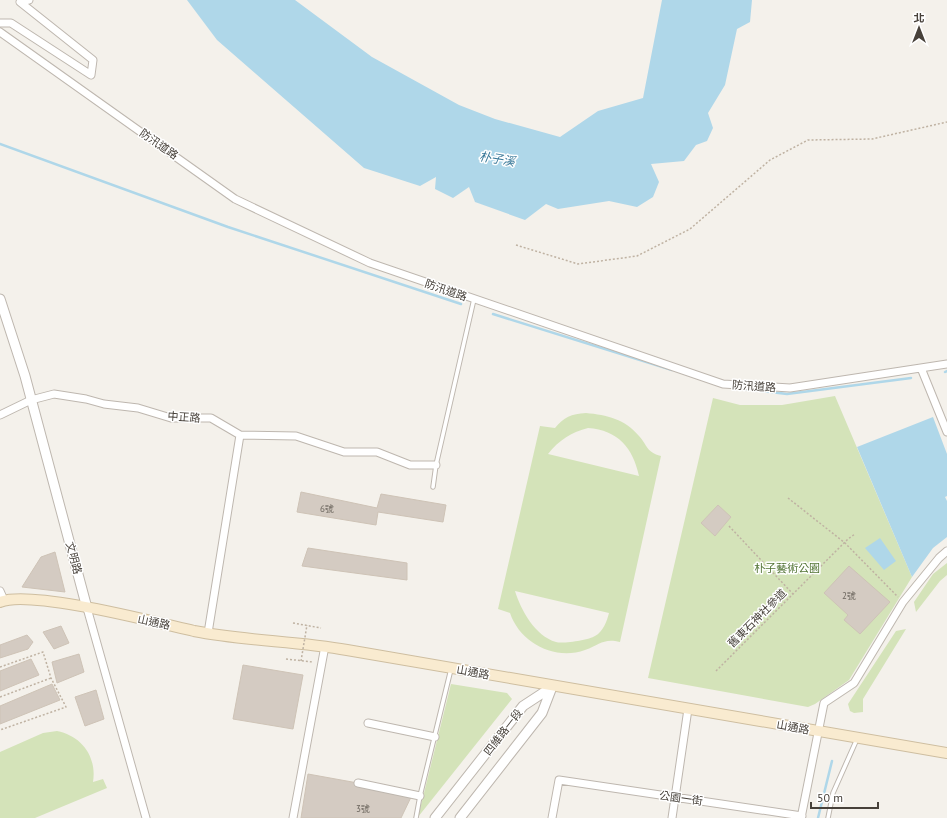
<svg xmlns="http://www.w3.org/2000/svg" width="947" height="818" viewBox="0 0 947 818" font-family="'PT Sans','Noto Sans TC',sans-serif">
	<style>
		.green { fill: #d4e3b9; fill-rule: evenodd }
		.water { fill: #afd7e9 }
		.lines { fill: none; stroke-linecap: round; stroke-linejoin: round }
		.stream { stroke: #afd7e9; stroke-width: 2.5 }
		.building { fill: #d4cbc2; stroke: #cec3b6 }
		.service-casing { stroke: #beb7af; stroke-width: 5.5 }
		.minor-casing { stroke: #beb7af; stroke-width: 9 }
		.tertiary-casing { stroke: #beb7af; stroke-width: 11 }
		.secondary-casing { stroke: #cebea0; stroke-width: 12 }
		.path { stroke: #bfb2a2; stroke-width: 1.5; stroke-dasharray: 2 2; stroke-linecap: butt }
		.service { stroke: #fff; stroke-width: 3.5 }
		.minor { stroke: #fff; stroke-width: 7 }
		.tertiary { stroke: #fff; stroke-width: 9 }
		.secondary { stroke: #f9ebd0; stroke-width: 10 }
		.path-bridge { stroke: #bfb2a2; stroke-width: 1.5; stroke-dasharray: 2 2; stroke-linecap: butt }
		.labels { text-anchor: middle; stroke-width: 3; stroke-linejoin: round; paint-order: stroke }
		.number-label { font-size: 9px; fill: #6a645c }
		.street-label { font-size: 11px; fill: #47413a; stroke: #fff }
		.park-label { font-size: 11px; fill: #517333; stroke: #fff }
		.water-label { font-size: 12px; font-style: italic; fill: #3a7999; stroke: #fff }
	</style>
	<rect width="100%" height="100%" fill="#f4f1eb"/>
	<!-- green -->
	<path class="green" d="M835,396L912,577L849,680L815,704L808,707L648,678L713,398L740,405H782Z
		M586,413C607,415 625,419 639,436C648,446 646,452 661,456L620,642C603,638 600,645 585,650C555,661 520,643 510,613L498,609L540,426L555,428C564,417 571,414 586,413ZM588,428C618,430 633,448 639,476L548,454C559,440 572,432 588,428ZM515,591L609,613C607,621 603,632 595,636C589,640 563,644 556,642C535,636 521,610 515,591Z
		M947,563V575L940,581L916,612L914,602L933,574Z
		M906,629L863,699V712L854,713L850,711L848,704L896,631Z
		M451,684L507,693L512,699L418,817Z
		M57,731C82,736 97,757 93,782L103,779L107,788L35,818H0V752L43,733Z"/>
	<!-- water -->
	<path class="water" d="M187,0H295L372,57L459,105L495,119L560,137L598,111L643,98L662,0H752L750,22L737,29L725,85L708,113L713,128L707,141L696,145L684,161L651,164L659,182L653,197L637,207L609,201L558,209L546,204L525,220L475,202L469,187L453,198L435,189L436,177L420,186L364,168L217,40Z
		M933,417L947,454V496L945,497L947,501V537L933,548L912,577L857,447Z
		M880,538L896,561L884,570L865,548Z"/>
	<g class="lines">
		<!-- stream -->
		<path class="stream" d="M0,144L228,227L461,304
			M493,314L672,370
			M945,372L947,371
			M739,388L787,394L911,378
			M818,818L832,761"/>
	</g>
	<!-- building -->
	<path class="building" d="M301,492L377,508L381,494L446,505L443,522L378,512L376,525L297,512Z
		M718,505L731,517L715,536L701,523Z
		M308,548L407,563V580L302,566Z
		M55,552L65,592L22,587L41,557Z
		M849,566L890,602L860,634L844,620L848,615L824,593Z
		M61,626L69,643L54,649L43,632Z
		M27,635L33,642L28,649L0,658V645Z
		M79,654L84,672L57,683L52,662Z
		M31,659L39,675L0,691V671Z
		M243,665L303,675L293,729L233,719Z
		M52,684L60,700L0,724V706Z
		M96,690L104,719L85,726L75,697Z
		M308,774L413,793L401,818H301Z"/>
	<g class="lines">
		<!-- service casing -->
		<g class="service-casing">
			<path id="service" d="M433,487L436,465L474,299
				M416,818L420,796L451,669
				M828,818L833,793L857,739"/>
		</g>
		<!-- minor casing -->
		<g class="minor-casing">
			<path id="minor" d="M0,23H11L91,75L93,60L20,2L29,0
				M0,32L235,199L370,263L723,384L790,388L947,364
				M921,368L947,432
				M0,415L31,400L54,394L86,399L104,404L138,408L171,418H211L240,435L296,436L344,452H377L410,465H436
				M0,591L4,600
				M87,608L146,818
				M208,633L240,435
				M368,723L435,737
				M358,783L420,796
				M293,818L325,646
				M552,818L559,780L802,816
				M672,818L688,709
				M801,818L824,703L854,683L903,602L939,558L947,551"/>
		</g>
		<!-- tertiary casing -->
		<g class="tertiary-casing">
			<path id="tertiary" d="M0,299L25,376L87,608
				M435,818L523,706L552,687
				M460,818L542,713L552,687"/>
		</g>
		<!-- secondary casing -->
		<g class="secondary-casing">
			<path id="secondary" d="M0,602C29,589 158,623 194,631C245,641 297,641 347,650C547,685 747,719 947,753"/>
		</g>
		<!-- path -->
		<path class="path" d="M516,245L578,264L637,256L690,229L770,160L808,140L872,139L947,122
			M788,498L845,543L898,597
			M729,526L793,594
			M293,623L321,628
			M286,659L313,662
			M0,667L43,652L51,678L66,707L0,730
			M716,671L848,539L855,534
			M0,697L51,678"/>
		<!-- service -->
		<use href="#service" class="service"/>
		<!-- minor -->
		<use href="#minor" class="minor"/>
		<!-- tertiary -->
		<use href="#tertiary" class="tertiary"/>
		<!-- secondary -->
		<use href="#secondary" class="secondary"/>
		<!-- path-bridge -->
		<path class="path-bridge" d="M301,661L307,625"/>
	</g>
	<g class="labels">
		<!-- number labels -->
		<g class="number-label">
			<text x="327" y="512">6號</text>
			<text x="849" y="599">2號</text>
			<text x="363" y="812">3號</text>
		</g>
		<!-- street labels -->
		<g class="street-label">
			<text transform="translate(159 144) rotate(35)" y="4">防汛道路</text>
			<text transform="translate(446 290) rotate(19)" y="4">防汛道路</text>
			<text transform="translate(754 386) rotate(4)" y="4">防汛道路</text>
			<text transform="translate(184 417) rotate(4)" y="4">中正路</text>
			<text transform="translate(74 558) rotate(75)" y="4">文明路</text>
			<text transform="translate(757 618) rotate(-45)" y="4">舊東石神社參道</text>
			<text transform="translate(154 622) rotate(12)" y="4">山通路</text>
			<text transform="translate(473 672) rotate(10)" y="4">山通路</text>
			<text transform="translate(793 727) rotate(10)" y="4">山通路</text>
			<text transform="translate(503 732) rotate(-52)" y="4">四維路一段</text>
			<text transform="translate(681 798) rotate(8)" y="4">公園一街</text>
		</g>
		<!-- park labels -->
		<g class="park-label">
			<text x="787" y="572">朴子藝術公園</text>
		</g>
		<!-- water labels -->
		<g class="water-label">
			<text transform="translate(497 159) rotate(9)" y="4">朴子溪</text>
		</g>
	</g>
	<!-- north arrow -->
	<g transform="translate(919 28)" stroke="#ffffff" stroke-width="3" paint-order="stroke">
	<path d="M0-3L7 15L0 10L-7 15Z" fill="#47413a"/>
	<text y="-6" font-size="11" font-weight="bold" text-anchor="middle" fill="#47413a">北</text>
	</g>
	<!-- scale -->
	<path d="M811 802v6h67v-6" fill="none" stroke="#47413a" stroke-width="2"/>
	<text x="817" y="802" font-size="12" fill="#47413a" stroke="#ffffff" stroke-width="3" paint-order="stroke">50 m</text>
</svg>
